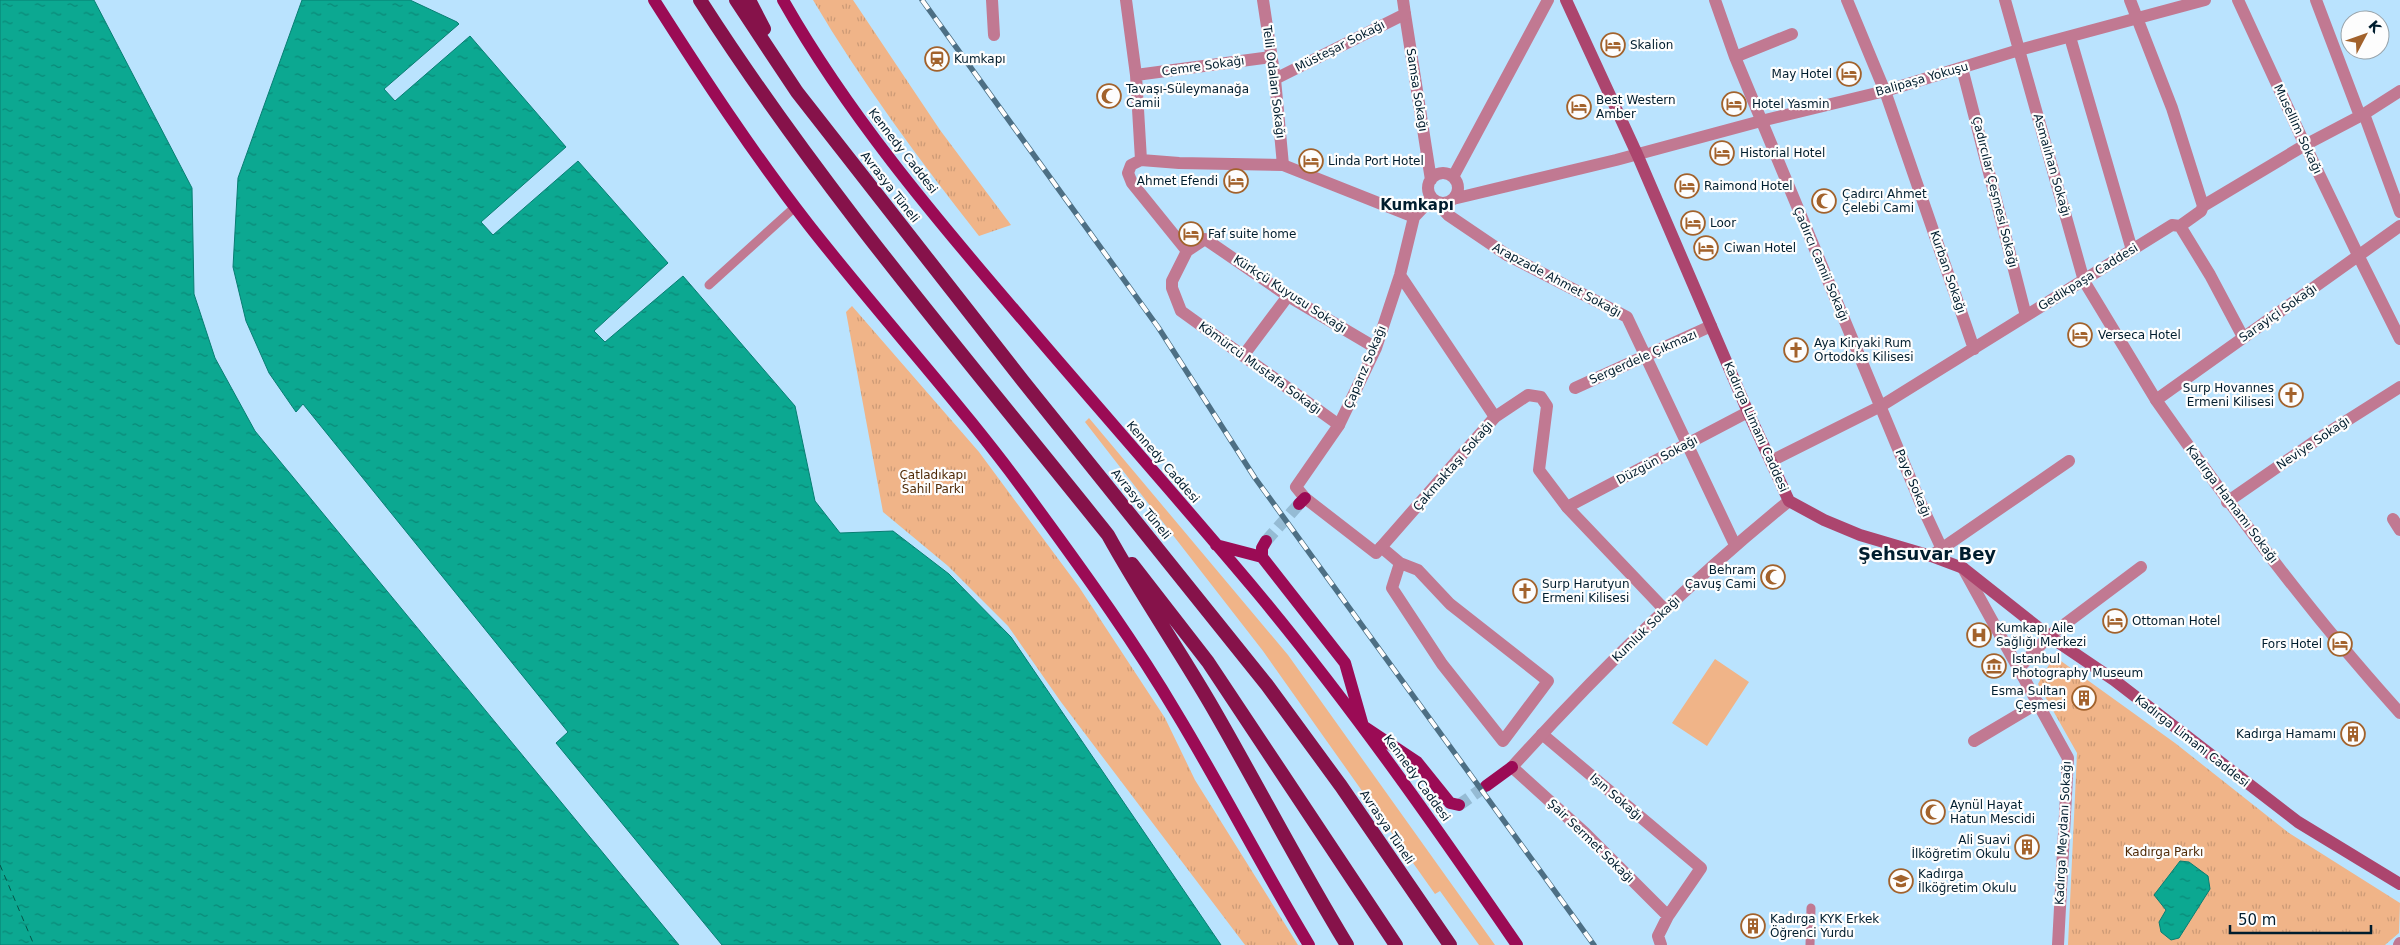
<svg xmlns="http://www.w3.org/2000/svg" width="2400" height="945" viewBox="0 0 2400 945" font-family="'DejaVu Sans',sans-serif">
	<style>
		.grass { fill: #f0b488 }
		.park { fill: url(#park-tufts) }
		.water { fill: url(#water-ripples); stroke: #087e73 }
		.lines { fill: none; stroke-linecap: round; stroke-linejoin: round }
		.ferry { stroke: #065448; stroke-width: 1; stroke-dasharray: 6 5; stroke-linecap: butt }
		.primary-tunnel { stroke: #95bbd4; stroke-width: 12; stroke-dasharray: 12 6; stroke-linecap: butt }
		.service { stroke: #c17992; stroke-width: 9 }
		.pedestrian { stroke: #c17992; stroke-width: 12 }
		.minor { stroke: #c17992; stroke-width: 12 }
		.tertiary { stroke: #c17992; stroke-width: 12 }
		.secondary { stroke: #ac456e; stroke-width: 12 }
		.primary { stroke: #9b0b55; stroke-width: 12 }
		.trunk { stroke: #86124a; stroke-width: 14 }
		.rail-casing { stroke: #4d6f84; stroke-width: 5.5 }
		.rail { stroke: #fdfdfd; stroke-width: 4; stroke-dasharray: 11; stroke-linecap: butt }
		.labels { text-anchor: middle; stroke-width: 4.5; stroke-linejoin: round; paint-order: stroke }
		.poi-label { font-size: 12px; fill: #001d2e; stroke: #fdfdfd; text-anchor: start }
		.street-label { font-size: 12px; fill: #001d2e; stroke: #fdfdfd }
		.park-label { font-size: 12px; fill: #4f2a07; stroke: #fdfdfd }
		.quarter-label { font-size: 15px; font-weight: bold; fill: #001d2e; stroke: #fdfdfd }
		.district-label { font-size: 18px; font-weight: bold; fill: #001d2e; stroke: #fdfdfd }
	</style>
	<defs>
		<pattern id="park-tufts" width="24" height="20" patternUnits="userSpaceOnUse" patternTransform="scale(1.25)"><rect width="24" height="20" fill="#f0b488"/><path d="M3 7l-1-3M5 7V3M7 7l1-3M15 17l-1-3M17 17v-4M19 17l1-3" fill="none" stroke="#cc9a76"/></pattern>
		<pattern id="water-ripples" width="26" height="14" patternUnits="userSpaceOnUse" patternTransform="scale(1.25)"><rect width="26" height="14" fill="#0ca891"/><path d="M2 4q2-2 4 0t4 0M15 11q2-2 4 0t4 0" fill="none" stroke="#0a8877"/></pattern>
	</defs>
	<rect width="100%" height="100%" fill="#bae3fe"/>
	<!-- grass -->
	<path class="grass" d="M1089,418L1288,655L1495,945H1479L1440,891L1435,894L1263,651L1085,422Z
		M1715,659L1749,682L1707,746L1672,723Z"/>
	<!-- park -->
	<path class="park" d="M813,0H853L940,130L1011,225L979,236C920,161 862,83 813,0Z
		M852,306L979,452L1079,587L1165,718L1195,780L1298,945H1245L1061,702L1008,626L948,566L883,512L846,312Z
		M2054,656L2175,743L2289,833L2400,903L2399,933L2385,945H2068L2077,753L2038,684Z"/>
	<!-- water -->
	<path class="water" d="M0,0H94L192,188L194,294L215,358L255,431L679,945H0Z
		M302,0H410L457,22L459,24L384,89L395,101L470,36L566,147L481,222L493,235L578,161L668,263L594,331L605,342L683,276L795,406L815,501L840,533L893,531L949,574L1011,637L1221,945H722L556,743L568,732L303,404L296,412L269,373L246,321L233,267L238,178Z
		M2180,861L2189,862L2208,876L2210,889L2179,938L2171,940L2161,932L2159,922L2166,910L2154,895Z"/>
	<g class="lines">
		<!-- ferry -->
		<path class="ferry" d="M0,865L34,945"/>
		<!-- primary-tunnel -->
		<path class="primary-tunnel" d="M1266,541L1299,504
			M1459,805L1486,786"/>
		<!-- service -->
		<path class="service" d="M709,285L795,207
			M1810,945L1811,908"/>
		<!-- pedestrian -->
		<path class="pedestrian" d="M1715,0L1735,57L1921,504L1941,547
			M1847,0L1886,94L1974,349
			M2005,0L2084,281L2156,400
			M2130,0L2172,108L2203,206
			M2238,0L2305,145L2359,257
			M2316,0L2360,116
			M1405,14L1431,180
			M2070,37L2132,250
			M1735,57L1792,34
			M1962,68L2026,316
			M2364,114L2400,212
			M1283,165L1414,217
			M1428 188a15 15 0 1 1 30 0a15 15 0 1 1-30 0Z
			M1453,177L1548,0
			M1453,199L1616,160L1761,121L1885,91L2019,50L2205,0
			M2180,226L2210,275L2243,337
			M1400,275L1495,417
			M1288,296L1376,348
			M1771,461L1881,406L2172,225L2180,226L2201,211L2203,206L2305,145L2364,114L2400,91
			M1305,498L1296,487L1339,425L1376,348L1400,275L1414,217L1432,198L1448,215L1507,255
			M2393,519L2400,530"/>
		<!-- minor -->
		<path class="minor" d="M992,0L994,35
			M1126,0L1136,75L1141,160
			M1136,75L1271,57
			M1275,79L1405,14L1403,0
			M1141,160L1179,163L1283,165L1275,79L1263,0
			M1141,160L1131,165L1128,173L1132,183L1187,251
			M2400,226L2156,400C2232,508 2311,615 2400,713
			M1507,255L1627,317L1735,545
			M2359,257L2400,339
			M1243,356L1288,296L1205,239L1187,251L1172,281V288L1181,311L1339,425
			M1575,388L1711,326
			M2227,502L2321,437L2400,387
			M1567,507L1665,610
			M1381,547L1400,563L1418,570L1450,604L1548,681L1503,741L1442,664L1392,588L1400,563
			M1931,556L2069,461
			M2019,668L2049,636L2141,567
			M1542,734L1701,868L1668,916L1658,936L1661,945
			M1974,741L2038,703
			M1512,767L1585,833L1668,916"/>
		<!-- tertiary -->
		<path class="tertiary" d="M1305,498L1376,553L1495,417L1528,395L1541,397L1547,406L1539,470L1567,507L1748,412
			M1963,568L2068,758L2058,945
			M1512,767C1598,672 1690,581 1789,501
			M2399,945L2400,943"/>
		<!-- secondary -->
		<path class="secondary" d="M1566,0L1637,154L1748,412L1789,501L1824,520L1860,535L1931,556L1963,568L2049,636L2114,680L2298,822L2400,884"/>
		<!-- primary -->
		<path class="primary" d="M654,0C703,77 752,152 808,224C883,320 966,409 1037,508C1086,575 1135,643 1177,714C1223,790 1263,869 1309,945
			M783,0C847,113 932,214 1017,313C1096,406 1178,498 1256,591C1350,704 1434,824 1517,945
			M1299,504L1305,498
			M1216,545L1262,557L1345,663L1363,726L1417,762L1450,803L1459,805
			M1262,557V548L1266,541
			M1486,786L1512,767"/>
		<!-- trunk -->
		<path class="trunk" d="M700,0C821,189 968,360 1108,535C1141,595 1180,651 1214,710C1259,788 1300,868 1347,945
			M736,0L797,92L1023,381L1267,685L1341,786L1450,945
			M749,0L764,29
			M1132,564L1208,662L1396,945"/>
		<!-- rail casing -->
		<g class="rail-casing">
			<path id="rail" d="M922,0L1158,327L1255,478L1594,945"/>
		</g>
		<!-- rail -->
		<use href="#rail" class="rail"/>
	</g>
	<!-- icons -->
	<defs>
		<g id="hotel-ring" transform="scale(1.25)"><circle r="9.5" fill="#fdfdfd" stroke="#a2622c" stroke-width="1.5"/><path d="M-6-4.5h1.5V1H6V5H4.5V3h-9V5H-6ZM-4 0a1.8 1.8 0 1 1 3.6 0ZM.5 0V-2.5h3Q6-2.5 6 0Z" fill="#a2622c"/></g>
		<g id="station-ring" transform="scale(1.25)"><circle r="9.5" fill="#fdfdfd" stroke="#a2622c" stroke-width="1.5"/><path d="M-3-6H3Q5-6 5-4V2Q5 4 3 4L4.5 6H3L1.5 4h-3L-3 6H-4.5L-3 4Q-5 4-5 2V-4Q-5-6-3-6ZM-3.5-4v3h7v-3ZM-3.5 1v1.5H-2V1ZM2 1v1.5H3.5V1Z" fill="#a2622c"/></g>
		<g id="mosque-ring" transform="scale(1.25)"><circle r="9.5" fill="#fdfdfd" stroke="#a2622c" stroke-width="1.5"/><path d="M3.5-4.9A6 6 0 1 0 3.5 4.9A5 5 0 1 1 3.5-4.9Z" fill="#a2622c"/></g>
		<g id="church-ring" transform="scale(1.25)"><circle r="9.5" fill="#fdfdfd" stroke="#a2622c" stroke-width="1.5"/><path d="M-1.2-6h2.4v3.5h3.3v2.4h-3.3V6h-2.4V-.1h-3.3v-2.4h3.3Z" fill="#a2622c"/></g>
		<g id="hospital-ring" transform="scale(1.25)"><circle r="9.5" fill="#fdfdfd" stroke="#a2622c" stroke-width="1.5"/><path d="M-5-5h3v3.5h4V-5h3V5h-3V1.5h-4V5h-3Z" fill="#a2622c"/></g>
		<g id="museum-ring" transform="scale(1.25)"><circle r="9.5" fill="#fdfdfd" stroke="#a2622c" stroke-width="1.5"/><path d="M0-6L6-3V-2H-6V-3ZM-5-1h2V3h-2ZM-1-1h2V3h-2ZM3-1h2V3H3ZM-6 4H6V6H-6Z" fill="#a2622c"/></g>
		<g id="building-ring" transform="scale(1.25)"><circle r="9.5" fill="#fdfdfd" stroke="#a2622c" stroke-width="1.5"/><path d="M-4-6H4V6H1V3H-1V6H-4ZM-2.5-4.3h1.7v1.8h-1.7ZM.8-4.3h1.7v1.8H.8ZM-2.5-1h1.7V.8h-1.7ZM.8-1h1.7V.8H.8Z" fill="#a2622c"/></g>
		<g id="school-ring" transform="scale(1.25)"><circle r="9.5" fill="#fdfdfd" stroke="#a2622c" stroke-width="1.5"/><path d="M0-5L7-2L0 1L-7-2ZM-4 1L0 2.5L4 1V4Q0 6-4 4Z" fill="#a2622c"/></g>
	</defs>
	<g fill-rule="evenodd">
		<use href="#hotel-ring" x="1613" y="45"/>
		<use href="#station-ring" x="937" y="59"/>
		<use href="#hotel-ring" x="1849" y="74"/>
		<use href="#mosque-ring" x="1109" y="96"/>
		<use href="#hotel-ring" x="1734" y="104"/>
		<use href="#hotel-ring" x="1579" y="107"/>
		<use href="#hotel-ring" x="1722" y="153"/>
		<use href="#hotel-ring" x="1311" y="161"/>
		<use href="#hotel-ring" x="1236" y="181"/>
		<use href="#hotel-ring" x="1687" y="186"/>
		<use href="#mosque-ring" x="1824" y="201"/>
		<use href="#hotel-ring" x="1693" y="223"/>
		<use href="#hotel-ring" x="1191" y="234"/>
		<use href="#hotel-ring" x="1706" y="248"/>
		<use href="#hotel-ring" x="2080" y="335"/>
		<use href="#church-ring" x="1796" y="350"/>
		<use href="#church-ring" x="2291" y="395"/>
		<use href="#mosque-ring" x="1773" y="577"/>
		<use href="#church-ring" x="1525" y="591"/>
		<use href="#hotel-ring" x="2115" y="621"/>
		<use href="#hospital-ring" x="1979" y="635"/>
		<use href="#hotel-ring" x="2340" y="644"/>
		<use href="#museum-ring" x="1994" y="666"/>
		<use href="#building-ring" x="2084" y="698"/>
		<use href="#building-ring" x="2353" y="734"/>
		<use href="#mosque-ring" x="1933" y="812"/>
		<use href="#building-ring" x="2027" y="847"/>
		<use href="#school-ring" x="1901" y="881"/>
		<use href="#building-ring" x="1753" y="926"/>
	</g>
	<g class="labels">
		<!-- poi labels -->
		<g class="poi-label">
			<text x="1630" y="49">Skalion</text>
			<text x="954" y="63">Kumkapı</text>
			<text x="1832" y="78" text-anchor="end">May Hotel</text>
			<text x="1126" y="93">Tavaşı-Süleymanağa<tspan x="1126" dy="14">Camii</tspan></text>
			<text x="1596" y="104">Best Western<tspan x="1596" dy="14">Amber</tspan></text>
			<text x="1752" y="108">Hotel Yasmin</text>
			<text x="1740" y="157">Historial Hotel</text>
			<text x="1328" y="165">Linda Port Hotel</text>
			<text x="1218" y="185" text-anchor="end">Ahmet Efendi</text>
			<text x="1704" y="190">Raimond Hotel</text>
			<text x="1842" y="198">Çadırcı Ahmet<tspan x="1842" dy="14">Çelebi Cami</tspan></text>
			<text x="1710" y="227">Loor</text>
			<text x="1208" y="238">Faf suite home</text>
			<text x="1724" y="252">Ciwan Hotel</text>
			<text x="2098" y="339">Verseca Hotel</text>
			<text x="1814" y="347">Aya Kiryaki Rum<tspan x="1814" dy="14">Ortodoks Kilisesi</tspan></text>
			<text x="2274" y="392" text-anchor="end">Surp Hovannes<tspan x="2274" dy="14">Ermeni Kilisesi</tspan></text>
			<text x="1756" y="574" text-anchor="end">Behram<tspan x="1756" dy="14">Çavuş Cami</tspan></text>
			<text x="1542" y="588">Surp Harutyun<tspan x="1542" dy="14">Ermeni Kilisesi</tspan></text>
			<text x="2132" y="625">Ottoman Hotel</text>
			<text x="1996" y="632">Kumkapı Aile<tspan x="1996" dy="14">Sağlığı Merkezi</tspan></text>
			<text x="2322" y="648" text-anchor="end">Fors Hotel</text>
			<text x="2012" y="663">Istanbul<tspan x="2012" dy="14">Photography Museum</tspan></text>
			<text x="2066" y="695" text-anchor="end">Esma Sultan<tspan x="2066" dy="14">Çeşmesi</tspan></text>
			<text x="2336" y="738" text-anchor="end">Kadırga Hamamı</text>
			<text x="1950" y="809">Aynül Hayat<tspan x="1950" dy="14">Hatun Mescidi</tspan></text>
			<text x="2010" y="844" text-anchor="end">Ali Suavi<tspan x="2010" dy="14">İlköğretim Okulu</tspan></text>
			<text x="1918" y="878">Kadırga<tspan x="1918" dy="14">İlköğretim Okulu</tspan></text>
			<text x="1770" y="923">Kadırga KYK Erkek<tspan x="1770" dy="14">Öğrenci Yurdu</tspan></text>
		</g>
		<!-- street labels -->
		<g class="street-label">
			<text transform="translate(1340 46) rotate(-27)" y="4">Müsteşar Sokağı</text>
			<text transform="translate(1203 66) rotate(-8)" y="4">Cemre Sokağı</text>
			<text transform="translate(1922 79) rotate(-16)" y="4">Balipaşa Yokuşu</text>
			<text transform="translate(1274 82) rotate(83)" y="4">Telli Odaları Sokağı</text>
			<text transform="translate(1417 90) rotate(81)" y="4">Samsa Sokağı</text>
			<text transform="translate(2298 129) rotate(65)" y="4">Musellim Sokağı</text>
			<text transform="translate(903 151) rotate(52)" y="4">Kennedy Caddesi</text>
			<text transform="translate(2052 165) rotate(74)" y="4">Asmalıhan Sokağı</text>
			<text transform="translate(890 187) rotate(52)" y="4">Avrasya Tüneli</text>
			<text transform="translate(1995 192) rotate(76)" y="4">Çadırcılar Çeşmesi Sokağı</text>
			<text transform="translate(1821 264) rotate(67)" y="4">Çadırcı Camii Sokağı</text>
			<text transform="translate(1948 272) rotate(71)" y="4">Kurban Sokağı</text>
			<text transform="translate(2088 277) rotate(-32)" y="4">Gedikpaşa Caddesi</text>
			<text transform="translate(1557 280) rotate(28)" y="4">Arapzade Ahmet Sokağı</text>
			<text transform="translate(1290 294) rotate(33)" y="4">Kürkçü Kuyusu Sokağı</text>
			<text transform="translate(2278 313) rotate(-35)" y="4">Sarayiçi Sokağı</text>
			<text transform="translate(1643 357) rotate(-24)" y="4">Sergerdele Çıkmazı</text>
			<text transform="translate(1365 367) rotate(-67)" y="4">Çaparız Sokağı</text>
			<text transform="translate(1260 368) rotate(36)" y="4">Kömürcü Mustafa Sokağı</text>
			<text transform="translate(1756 427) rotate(66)" y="4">Kadırga Limanı Caddesi</text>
			<text transform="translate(2313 443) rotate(-34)" y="4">Neviye Sokağı</text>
			<text transform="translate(1657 460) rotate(-28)" y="4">Düzgün Sokağı</text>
			<text transform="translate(1163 462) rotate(49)" y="4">Kennedy Caddesi</text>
			<text transform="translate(1453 466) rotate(-49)" y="4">Çakmaktaşı Sokağı</text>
			<text transform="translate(1913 483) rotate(67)" y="4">Paye Sokağı</text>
			<text transform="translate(1141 504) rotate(51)" y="4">Avrasya Tüneli</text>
			<text transform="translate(2232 504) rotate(53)" y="4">Kadırga Hamamı Sokağı</text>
			<text transform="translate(1646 629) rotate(-44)" y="4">Kumluk Sokağı</text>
			<text transform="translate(2192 741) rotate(38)" y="4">Kadırga Limanı Caddesi</text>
			<text transform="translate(1417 778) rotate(54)" y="4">Kennedy Caddesi</text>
			<text transform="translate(1616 797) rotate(41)" y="4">Işın Sokağı</text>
			<text transform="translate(1387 827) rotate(56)" y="4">Avrasya Tüneli</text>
			<text transform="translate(2063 833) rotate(-87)" y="4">Kadırga Meydanı Sokağı</text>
			<text transform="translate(1591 841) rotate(44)" y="4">Şair Sermet Sokağı</text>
		</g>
		<!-- park labels -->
		<g class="park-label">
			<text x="933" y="479">Çatladıkapı<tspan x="933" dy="14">Sahil Parkı</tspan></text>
			<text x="2164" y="856">Kadırga Parkı</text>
		</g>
		<!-- quarter labels -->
		<g class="quarter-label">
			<text x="1417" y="210">Kumkapı</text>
		</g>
		<!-- district labels -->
		<g class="district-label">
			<text x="1927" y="560">Şehsuvar Bey</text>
		</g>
	</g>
	<!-- north arrow -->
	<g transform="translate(2365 35) rotate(49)"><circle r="24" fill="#fdfdfd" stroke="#98a3aa"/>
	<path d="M0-4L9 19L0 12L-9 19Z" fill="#a2622c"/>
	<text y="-8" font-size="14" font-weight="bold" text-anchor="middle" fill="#001d2e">K</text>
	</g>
	<!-- scale -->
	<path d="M2230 925v8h141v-8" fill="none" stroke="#001d2e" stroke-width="2.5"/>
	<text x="2238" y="925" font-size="15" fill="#001d2e" stroke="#fdfdfd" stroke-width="4" paint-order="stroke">50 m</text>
</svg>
